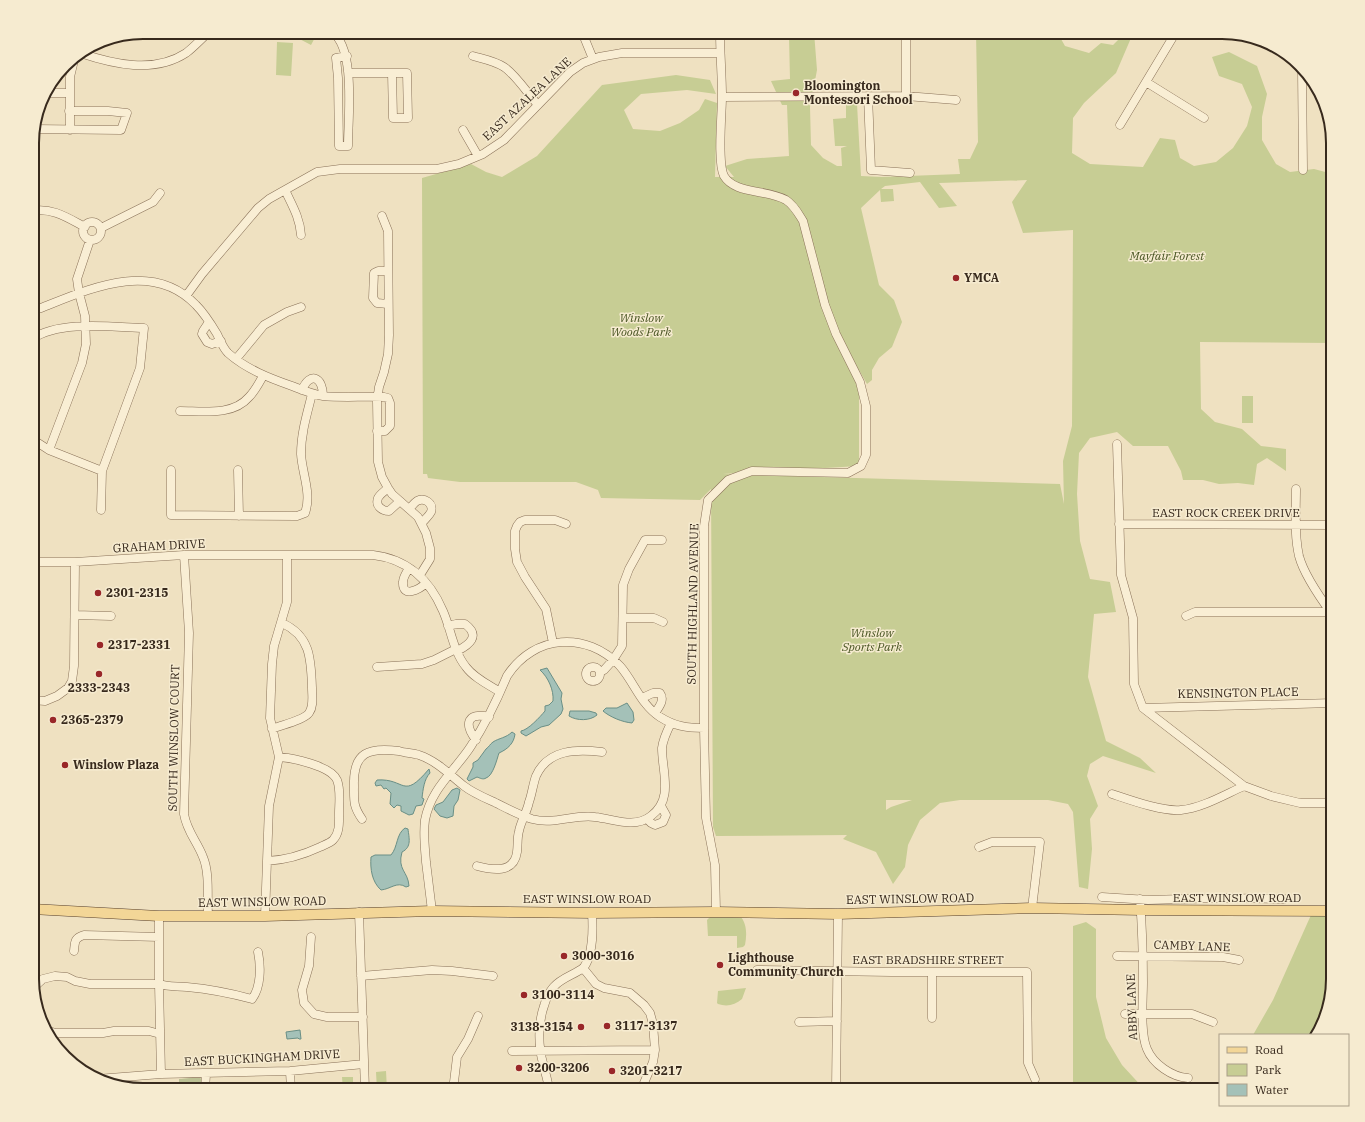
<svg xmlns="http://www.w3.org/2000/svg" width="1365" height="1122" viewBox="0 0 1365 1122" font-family="'IBM Plex Serif',serif">
	<style>
		.green { fill: #c7cd94; fill-rule: evenodd }
		.cemetery { fill: #bcc194 }
		.water { fill: #a4c1b8; stroke: #6a8f86 }
		.lines { fill: none; stroke-linecap: round; stroke-linejoin: round }
		.minor-casing { stroke: #897158; stroke-width: 9 }
		.major-casing { stroke: #563f2d; stroke-width: 11 }
		.minor { stroke: #f9eed4; stroke-width: 8 }
		.major { stroke: #f3d697; stroke-width: 10 }
		.poi-dot { fill: #992729; stroke: #f6ebd0; stroke-width: 1.5 }
		.labels { text-anchor: middle; stroke-width: 3; stroke-linejoin: round; paint-order: stroke }
		.poi-label { font-size: 12px; font-weight: bold; fill: #382a1d; stroke: #f6ebd0; text-anchor: start }
		.street-label { font-size: 12px; fill: #382a1d; stroke: #f6ebd0 }
		.park-label { font-size: 12px; font-style: italic; fill: #495523; stroke: #f6ebd0 }
		.rim { fill: none; stroke: #382a1d; stroke-width: 2 }
	</style>
	<rect width="100%" height="100%" fill="#efe1c1"/>
	<!-- green -->
	<path class="green" d="M294,32H318L311,45L292,35Z
		M780,32H814L817,70L810,107L811,145L823,158L837,166H842L841,148L847,146H835L833,119L846,118V104H857L861,176L882,177L960,174L958,159H970L978,142L976,32H1057L1065,46L1089,53L1101,43L1113,45L1126,32H1131V38L1116,73L1084,103L1073,118L1072,153L1090,164L1143,167L1160,138L1175,140L1180,158L1194,166L1216,162L1233,148L1247,126L1252,107L1242,84L1219,76L1212,57L1229,52L1257,66L1267,94L1262,117V140L1276,164L1290,172L1314,169L1333,174V343L1200,342L1201,409L1215,422L1242,429L1261,446L1286,449V471L1267,458L1257,464L1254,485L1238,483L1219,484L1203,480H1183L1181,471L1168,446H1133L1117,432L1090,438L1079,453L1077,494L1080,541L1090,579L1110,582L1116,612L1094,614L1088,677L1106,741L1140,758L1156,773L1103,756L1090,764L1087,776L1098,806L1090,819L1092,849L1088,889L1079,887L1073,812L1068,804L1048,800H960L940,803L920,820L908,845L905,867L893,884L876,852L843,839L847,835L716,836L713,827L711,489L700,500L601,498L598,490L576,482H460L428,478L427,474H423L422,178L471,164L486,172L502,177L537,156L602,85L676,75L710,80L716,94L687,90L641,94L624,110L633,129L660,131L680,123L699,110L705,99L717,103L715,177H734L725,166L747,159L789,156L787,105H782L771,81L790,79L789,36ZM1027,180L1012,202L1023,233L1073,230L1072,426L1063,461L1064,504L1060,484L723,474L859,466V370L867,384L872,380V370L879,358L892,347L902,322L894,300L879,285L861,208L880,190L881,202L894,201L893,189H881L885,186L920,182L939,208L957,206L939,183ZM886,800H912L891,807L886,810Z
		M277,42L293,43L291,76L276,75Z
		M1242,396H1253V423H1242Z
		M1311,915H1333V979L1325,1021L1316,1035H1253L1273,1000Z
		M711,916H740C747,923 747,935 745,945L743,947L737,948V936H708L707,920Z
		M1086,922L1096,929V997L1106,1038L1122,1065L1145,1090H1073V926Z
		M746,988L742,999C735,1005 727,1007 718,1004L717,1003L718,991Z
		M386,1071L387,1090H377L376,1072Z
		M342,1077H353V1090H343Z"/>
	<!-- cemetery -->
	<path class="cemetery" d="M200,1077L201,1079L202,1090H179V1079Z"/>
	<!-- water -->
	<path class="water" d="M547,668L562,693L561,699L563,709L561,714L549,725L541,727L526,736L521,733V731C528,730 540,717 545,711V706L549,705L553,701C554,690 548,677 540,670Z
		M627,703L633,712L634,720L632,723C622,722 610,717 603,711L606,708H617Z
		M570,711H589L596,713L597,715C590,721 577,721 569,716Z
		M512,732L515,734C514,743 508,749 499,753C497,759 493,776 486,778C483,780 480,778 477,777L469,781L467,779L473,767V763L478,760L486,749C489,747 490,744 493,742C499,738 506,738 512,732Z
		M429,769L430,773C424,779 423,790 422,798L424,799L422,805L416,806L413,814L409,815L401,811V806L397,805L394,808L390,804L391,793L386,788L384,789L381,785L376,786L375,783L377,780C406,778 402,801 429,769Z
		M457,788L460,790L458,800L454,806L453,816L447,818L440,816L434,809L436,805L443,802L452,790Z
		M405,828L408,829C409,838 412,847 402,852C397,870 408,871 409,886L406,887C397,881 391,889 381,890C372,882 370,869 371,857L375,855H391C398,847 396,834 405,828Z
		M300,1030L301,1039H299L298,1038L287,1039L286,1032Z"/>
	<g class="lines">
		<!-- minor casing -->
		<g class="minor-casing">
			<path id="minor" d="M332,32C356,48 348,118 348,146H339L338,78L336,58L347,56
				M582,32L593,59
				M906,32V96
				M80,53C113,64 154,74 186,53C194,47 201,39 209,32
				M473,56C484,59 495,61 504,67C516,75 528,94 538,105
				M1302,69L1303,170
				M349,73H392
				M392,73H407L408,118H393Z
				M1146,82L1204,118
				M45,93H69
				M868,96L871,170L910,173
				M722,97L906,96L956,100
				M1120,125L1176,32
				M34,129L121,130L127,113L108,111H69
				M70,130V77L75,56
				M463,130L478,156
				M285,190C292,205 300,218 301,235
				M32,211C52,207 68,218 85,227
				M382,216L388,231L389,335L388,354L384,372L379,387L377,401L378,462L382,477L388,488L392,494L418,517L426,533L430,548V559L420,575
				M83 231a9 9 0 1 1 18 0a9 9 0 1 1-18 0Z
				M101,228L153,202L160,193
				M388,271H378L374,273L373,298L377,303L388,304
				M186,296L202,274L258,208L269,199L317,172L340,169H437L459,164L483,154L504,140L570,72L583,63L599,57L622,53H720
				M32,310L41,308C89,289 152,259 196,305C204,313 211,324 217,334C220,340 223,348 228,353C246,369 269,378 292,386C302,390 312,394 323,396C343,398 364,396 384,397L388,398L390,403V426L385,431H377
				M209,322L203,331L202,334L207,342L212,344L221,341
				M32,339C59,320 112,327 144,328L140,368L102,471L101,510
				M236,359L264,325L287,312L301,307
				M302,390C310,371 323,377 323,396
				M180,411C203,411 233,416 249,397C255,391 259,383 263,376
				M32,439L49,450L102,471
				M1117,444L1121,575L1133,618L1134,684L1143,708L1244,786L1271,796L1300,803H1333
				M49,450L82,363L86,344L85,316L79,293L77,279L90,240
				M171,470V515L297,516L305,513C312,494 302,473 301,454C301,433 307,414 312,394
				M238,470L239,516
				M388,488C385,491 380,494 378,498C375,506 382,511 389,511L400,501
				M1296,489C1296,511 1294,535 1299,556C1304,575 1321,599 1332,614
				M410,508C412,506 414,503 417,501C424,497 434,503 431,512C429,516 425,519 422,523
				M1119,524L1333,525
				M184,555L189,633L184,814C187,832 197,841 203,857C210,873 207,899 208,916
				M32,562H75L184,555H373C407,559 430,580 443,611C451,629 453,651 466,667C474,678 489,685 500,692
				M409,568C407,572 403,577 403,582C402,599 420,589 426,583
				M75,615L111,616
				M1186,616L1195,612H1333
				M623,618H654L663,622
				M448,626L456,624H465C481,636 469,645 457,651
				M553,643L546,609L525,577L517,562L515,549V531L517,526L520,522L525,520H555L566,524
				M586 674a7 7 0 1 1 14 0a7 7 0 1 1-14 0Z
				M377,667L422,664L434,660L456,649
				M600,672L604,670L613,660L622,646L623,585L629,569L645,540H662
				M642,698L653,693H660C665,700 659,707 655,713
				M32,700L45,701L57,696L68,688L72,681L74,666L75,562
				M1143,708L1333,703
				M272,729C281,725 304,720 309,713C314,706 312,696 312,688C311,660 311,636 282,623
				M476,740C463,723 468,712 489,717
				M1112,794C1130,800 1163,812 1181,810C1202,808 1224,795 1244,786
				M362,819C353,806 354,801 354,785C353,752 369,747 399,751C405,753 413,753 419,755C437,761 450,775 464,786C473,793 485,798 496,803C508,809 519,815 532,819C554,825 574,814 595,817C614,819 634,829 651,816C674,799 662,772 662,748C663,739 667,731 671,723
				M647,819L651,823L655,825L663,822L666,815L661,806
				M979,847L992,842H1040L1032,908
				M267,861C286,860 303,855 320,847C324,845 330,843 333,840C340,833 339,822 339,813C339,803 341,790 337,780C331,766 293,758 279,757
				M477,866C492,870 514,874 517,852C518,845 517,838 519,831C521,821 527,812 529,802C532,794 533,784 536,776C548,749 577,749 602,752
				M1102,897L1148,900L1219,898L1284,899
				M1140,899C1142,926 1143,954 1143,982C1143,1000 1140,1033 1147,1049C1153,1064 1172,1077 1188,1078
				M432,911C430,894 428,878 426,862C425,848 423,834 425,820C431,788 455,771 471,746C486,723 497,700 507,676C534,634 587,631 620,666C634,682 641,705 660,717C674,726 687,728 704,728
				M359,912L365,1090
				M716,912L715,865L706,818L704,728V526L708,500L728,480L752,471L848,473L861,466L866,455V406L860,382L836,334L825,305L803,221C798,213 794,205 786,200C772,192 753,193 738,187C733,185 727,181 724,176C717,162 722,114 722,97C722,75 720,54 720,32
				M159,916V984L161,1074
				M265,916L269,806L279,757L270,718L272,664L274,646L287,602V555
				M311,937L309,966L302,990L304,1003L314,1014L327,1017H363
				M74,951C75,942 74,938 84,935L159,937
				M1117,956L1223,957L1239,960
				M583,968L596,984L604,988L630,993L644,1005L650,1013L653,1024L655,1050L653,1062L641,1090
				M757,970L891,972H1027L1028,1063L1035,1079
				M932,972V1018
				M361,976L432,970L452,971L493,976
				M33,988L43,979L55,976L67,977L75,981L90,984H159C168,987 176,986 187,987C209,989 230,993 252,999C261,987 261,967 258,952
				M1125,1014H1192L1213,1022
				M799,1022L837,1021
				M45,1030L56,1033H103L114,1031H149L160,1034
				M512,1051L655,1050
				M290,1071L291,1090
				M97,1079L161,1074L290,1071L364,1064
				M205,1090L206,1074
				M455,1090L454,1082L457,1057L468,1039L478,1016
				M481,1090H484
				M549,1090C548,1080 545,1073 543,1063C538,1046 538,1023 544,1006C549,989 555,983 571,975C575,973 581,970 584,967C593,955 593,928 592,913
				M836,1090L838,914"/>
		</g>
		<!-- major casing -->
		<g class="major-casing">
			<path id="major" d="M32,909L159,916H265L432,911L592,913L716,912L838,914L1032,908L1141,910L1333,911"/>
		</g>
		<!-- minor -->
		<use href="#minor" class="minor"/>
		<!-- major -->
		<use href="#major" class="major"/>
	</g>
	<!-- markers -->
	<g class="poi-dot">
		<circle cx="796" cy="93" r="4"/>
		<circle cx="956" cy="278" r="4"/>
		<circle cx="98" cy="593" r="4"/>
		<circle cx="100" cy="645" r="4"/>
		<circle cx="99" cy="674" r="4"/>
		<circle cx="53" cy="720" r="4"/>
		<circle cx="65" cy="765" r="4"/>
		<circle cx="564" cy="956" r="4"/>
		<circle cx="720" cy="965" r="4"/>
		<circle cx="524" cy="995" r="4"/>
		<circle cx="607" cy="1026" r="4"/>
		<circle cx="581" cy="1027" r="4"/>
		<circle cx="519" cy="1068" r="4"/>
		<circle cx="612" cy="1071" r="4"/>
	</g>
	<g class="labels">
		<!-- poi labels -->
		<g class="poi-label">
			<text x="804" y="90">Bloomington<tspan x="804" dy="14">Montessori School</tspan></text>
			<text x="964" y="282">YMCA</text>
			<text x="106" y="597">2301-2315</text>
			<text x="108" y="649">2317-2331</text>
			<text x="99" y="692" text-anchor="middle">2333-2343</text>
			<text x="61" y="724">2365-2379</text>
			<text x="73" y="769">Winslow Plaza</text>
			<text x="572" y="960">3000-3016</text>
			<text x="728" y="962">Lighthouse<tspan x="728" dy="14">Community Church</tspan></text>
			<text x="532" y="999">3100-3114</text>
			<text x="615" y="1030">3117-3137</text>
			<text x="573" y="1031" text-anchor="end">3138-3154</text>
			<text x="527" y="1072">3200-3206</text>
			<text x="620" y="1075">3201-3217</text>
		</g>
		<!-- street labels -->
		<g class="street-label">
			<text transform="translate(527 99) rotate(-43)" y="4">EAST AZALEA LANE</text>
			<text x="1226" y="517">EAST ROCK CREEK DRIVE</text>
			<text transform="translate(159 546) rotate(-3)" y="4">GRAHAM DRIVE</text>
			<text transform="translate(693 604) rotate(-89)" y="4">SOUTH HIGHLAND AVENUE</text>
			<text transform="translate(1238 693) rotate(-1)" y="4">KENSINGTON PLACE</text>
			<text transform="translate(174 738) rotate(-89)" y="4">SOUTH WINSLOW COURT</text>
			<text x="1237" y="902">EAST WINSLOW ROAD</text>
			<text x="587" y="903">EAST WINSLOW ROAD</text>
			<text transform="translate(910 899) rotate(-1)" y="4">EAST WINSLOW ROAD</text>
			<text transform="translate(262 902) rotate(-1)" y="4">EAST WINSLOW ROAD</text>
			<text transform="translate(1192 946) rotate(2)" y="4">CAMBY LANE</text>
			<text x="928" y="964">EAST BRADSHIRE STREET</text>
			<text transform="translate(1132 1007) rotate(-92)" y="4">ABBY LANE</text>
			<text transform="translate(262 1058) rotate(-3)" y="4">EAST BUCKINGHAM DRIVE</text>
		</g>
		<!-- park labels -->
		<g class="park-label">
			<text x="1167" y="260">Mayfair Forest</text>
			<text x="641" y="322">Winslow<tspan x="641" dy="14">Woods Park</tspan></text>
			<text x="872" y="637">Winslow<tspan x="872" dy="14">Sports Park</tspan></text>
		</g>
	</g>
	<!-- crop -->
	<path d="M0 0H1365V1122H0ZM143 39H1222A104 104 0 0 1 1326 143V979A104 104 0 0 1 1222 1083H143A104 104 0 0 1 39 979V143A104 104 0 0 1 143 39Z" fill="#f6ebd0" fill-rule="evenodd"/>
	<path class="rim" d="M143 39H1222A104 104 0 0 1 1326 143V979A104 104 0 0 1 1222 1083H143A104 104 0 0 1 39 979V143A104 104 0 0 1 143 39Z"/>
	<!-- legend -->
	<rect x="1219" y="1034" width="130" height="72" fill="#f6ebd0" stroke="#aa9e88"/>
	<rect x="1227" y="1047" width="20" height="6" fill="#f3d697" stroke="#aa9e88"/>
	<text x="1255" y="1054" font-size="12" fill="#382a1d">Road</text>
	<rect x="1227" y="1064" width="20" height="12" fill="#c7cd94" stroke="#aa9e88"/>
	<text x="1255" y="1074" font-size="12" fill="#382a1d">Park</text>
	<rect x="1227" y="1084" width="20" height="12" fill="#a4c1b8" stroke="#aa9e88"/>
	<text x="1255" y="1094" font-size="12" fill="#382a1d">Water</text>
</svg>
